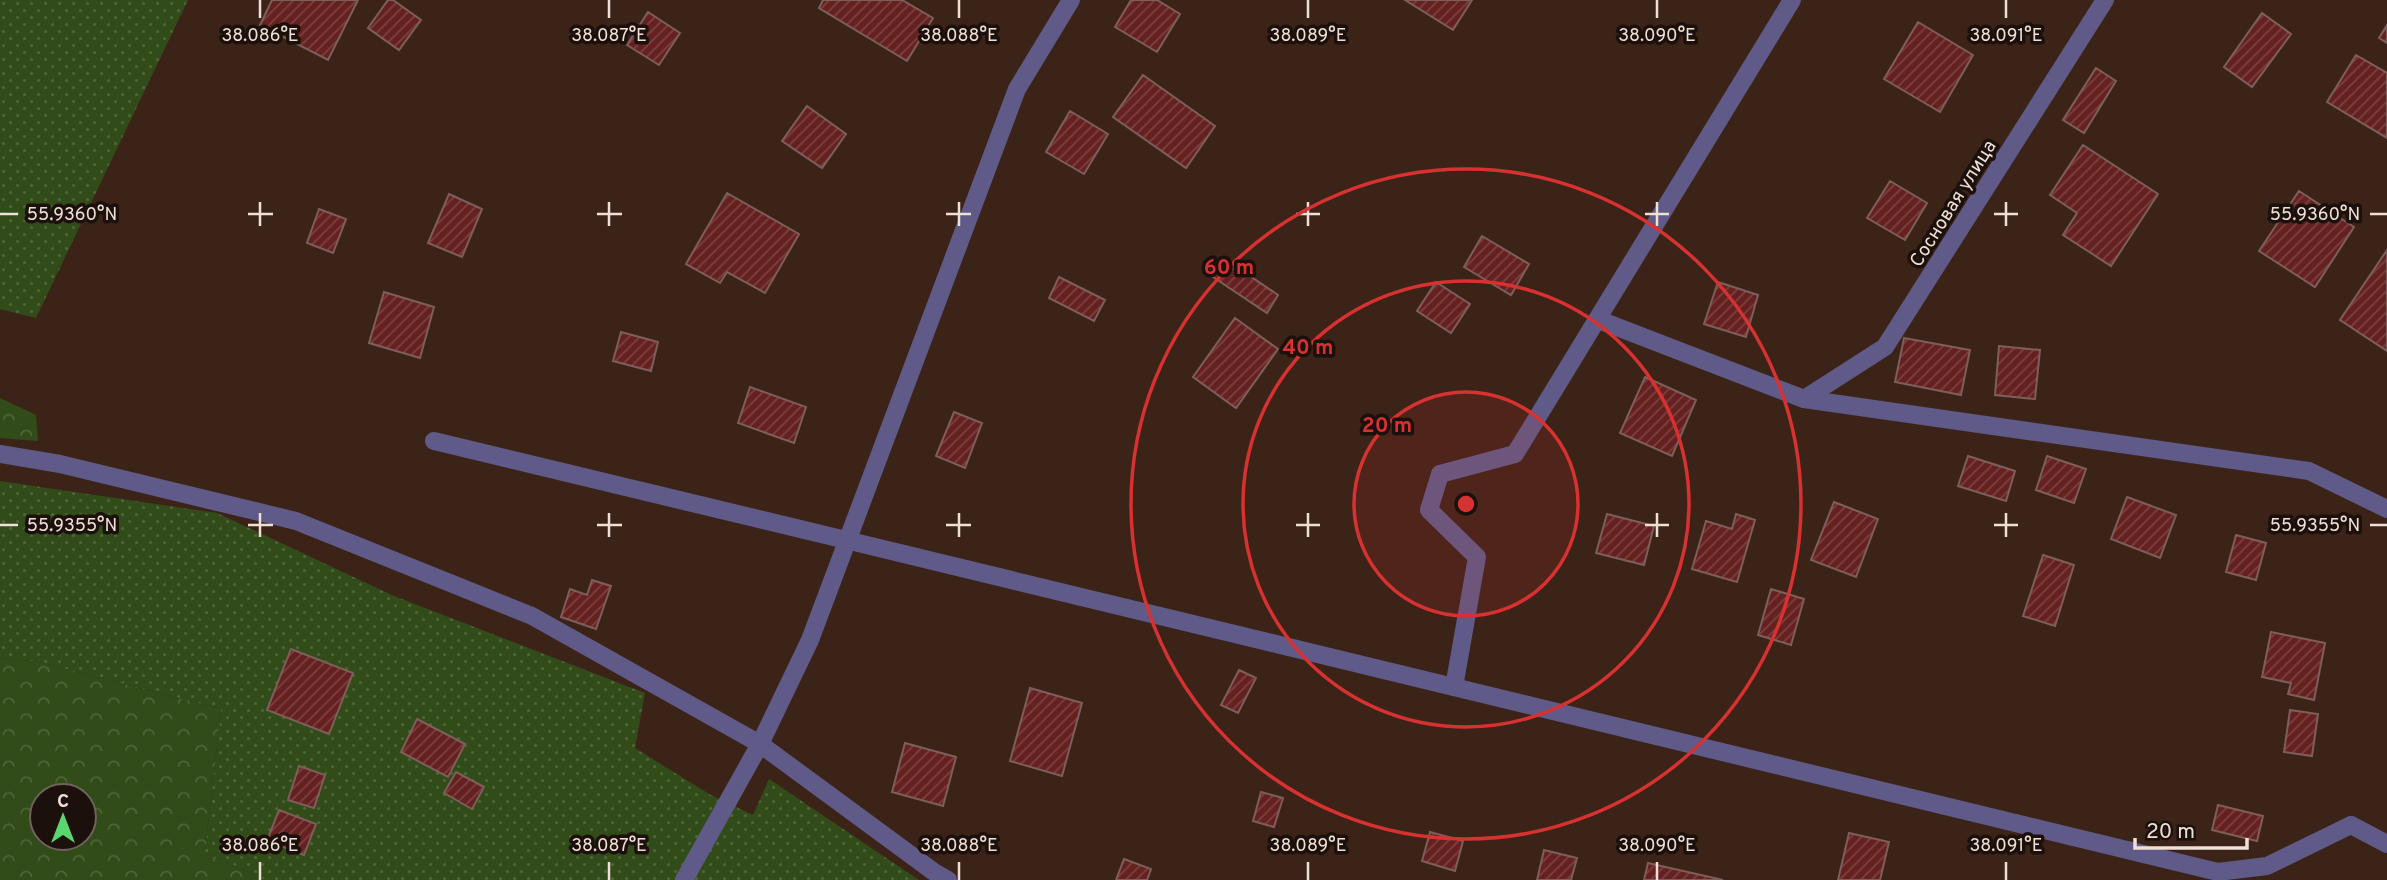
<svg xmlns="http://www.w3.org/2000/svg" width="2387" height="880" viewBox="0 0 2387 880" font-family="Overpass,sans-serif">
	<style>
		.green { fill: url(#green-dots) }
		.forest { fill: url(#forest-crowns); fill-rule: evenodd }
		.building { fill: url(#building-hatch); stroke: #7e5e5b; stroke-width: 2 }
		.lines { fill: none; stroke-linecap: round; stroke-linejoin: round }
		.service { stroke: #5f5a87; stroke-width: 18 }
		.minor { stroke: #5f5a87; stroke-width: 18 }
		.ticks { fill: none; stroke: #f0dfd7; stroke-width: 2.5 }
		.ring { fill: none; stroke: #d73131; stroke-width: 3.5 }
		.labels { text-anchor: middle; stroke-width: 7; stroke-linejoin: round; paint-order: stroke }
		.street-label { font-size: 19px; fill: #f0dfd7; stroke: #1b100b }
		.ticks-label { font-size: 18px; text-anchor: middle; fill: #f0dfd7; stroke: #1b100b; stroke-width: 7; stroke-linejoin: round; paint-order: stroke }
		.centre { fill: #d73131; stroke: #1b100b; stroke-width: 3.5 }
		.ring-label { font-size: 21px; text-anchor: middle; font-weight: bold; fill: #d73131; stroke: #1b100b; stroke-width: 7; stroke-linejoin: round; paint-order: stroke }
	</style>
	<defs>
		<pattern id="green-dots" width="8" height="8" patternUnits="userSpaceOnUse" patternTransform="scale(1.75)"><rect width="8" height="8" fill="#314c18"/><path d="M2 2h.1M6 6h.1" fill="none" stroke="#4f6539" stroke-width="1.8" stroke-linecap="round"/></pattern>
		<pattern id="forest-crowns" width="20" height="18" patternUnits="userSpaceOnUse" patternTransform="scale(1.75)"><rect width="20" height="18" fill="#314c18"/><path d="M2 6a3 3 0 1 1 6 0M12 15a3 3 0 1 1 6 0" fill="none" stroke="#4f6539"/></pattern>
		<pattern id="building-hatch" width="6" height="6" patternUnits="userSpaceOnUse" patternTransform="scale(1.75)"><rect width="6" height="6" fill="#652120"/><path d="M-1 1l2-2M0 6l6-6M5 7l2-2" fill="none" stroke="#7b4140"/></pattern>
	</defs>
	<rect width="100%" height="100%" fill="#3c2318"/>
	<!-- green -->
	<path class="green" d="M0,0H188L36,318L0,309Z
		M0,481L217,513L394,596L645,693L635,748L709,794L753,815L769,779L919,880H265L205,852L221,709L39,662L0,658Z"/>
	<!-- forest -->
	<path class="forest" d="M0,398L36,415L38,441L0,438Z
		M0,658L39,662L221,709L205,852L265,880H0ZM84,796V838H42V796Z"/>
	<!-- building -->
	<path class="building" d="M272,0H358L328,60L260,25Z
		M388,0H393L421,20L399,50L368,28Z
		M823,0H902L933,18L907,61L819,8Z
		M1131,0H1157L1180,14L1157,52L1115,27Z
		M1405,0H1472L1453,30Z
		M648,12L680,33L659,65L627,45Z
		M2262,13L2291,34L2252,87L2224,67Z
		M1918,22L1973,55L1940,112L1884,79Z
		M2387,25V43L2379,38Z
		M2356,55L2387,73V138L2327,102Z
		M2096,68L2116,81L2084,133L2063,120Z
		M1143,75L1215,126L1186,168L1113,117Z
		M807,106L846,134L822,168L782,141Z
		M1070,111L1108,134L1084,174L1046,152Z
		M2083,145L2158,194L2111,266L2063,235L2077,213L2050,195Z
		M1890,181L1927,203L1905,240L1867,218Z
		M2299,191L2354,227L2315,287L2259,251Z
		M727,193L799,234L765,293L727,272L720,283L686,264Z
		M449,194L482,209L462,257L428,243Z
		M319,209L346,219L333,253L307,243Z
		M1482,236L1529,264L1511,295L1464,267Z
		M2387,250V351L2340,320Z
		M1222,257L1278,295L1267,313L1210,275Z
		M1059,277L1105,300L1094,321L1049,298Z
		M1436,282L1470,304L1451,333L1417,311Z
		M1718,282L1758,295L1746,337L1704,324Z
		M384,292L434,307L420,358L369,343Z
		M1235,318L1278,349L1236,408L1193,377Z
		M621,332L658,342L651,371L613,361Z
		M1904,338L1970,350L1961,395L1895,382Z
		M1999,346L2040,350L2035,399L1995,395Z
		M1645,377L1696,400L1672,456L1620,433Z
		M750,387L806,407L794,443L738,423Z
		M954,412L982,423L965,468L936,456Z
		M1968,456L2015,471L2006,501L1958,486Z
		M2047,456L2086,469L2074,503L2036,490Z
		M2127,497L2176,515L2160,558L2111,539Z
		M1834,502L1878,519L1856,577L1811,560Z
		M1607,514L1654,526L1644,565L1596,553Z
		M1736,514L1755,520L1737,582L1692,569L1706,521L1732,529Z
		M2236,535L2266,543L2256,580L2226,572Z
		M2043,555L2074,565L2055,626L2023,616Z
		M592,580L611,586L596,629L561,617L570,589L587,595Z
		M1771,589L1804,599L1791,645L1758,635Z
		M2271,632L2325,643L2314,700L2288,694L2291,683L2262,677Z
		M291,649L353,673L329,734L267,710Z
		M1239,670L1256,678L1238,713L1221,705Z
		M1030,688L1082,703L1062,776L1010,761Z
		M2290,710L2318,714L2312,756L2284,752Z
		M417,719L465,744L448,777L401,752Z
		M905,743L956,757L943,806L892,792Z
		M299,766L325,775L314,808L288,800Z
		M456,772L484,787L472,809L444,793Z
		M1261,792L1283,798L1274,827L1253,821Z
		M2218,805L2263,816L2257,841L2212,830Z
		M279,810L316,824L304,855L267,841Z
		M1430,832L1463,841L1455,871L1422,861Z
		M1849,833L1889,842L1880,880H1838Z
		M1544,850L1577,858L1571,880H1537Z
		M1124,859L1151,869L1147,880H1116Z
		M1648,863L1723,880H1644Z"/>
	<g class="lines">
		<!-- service -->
		<path class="service" d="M1599,320L1804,399L2309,471L2387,509
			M434,441L846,540
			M0,454L60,464L296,521L532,616L760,744L934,872L948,880
			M1454,687L1477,557L1429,510L1440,474L1515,454L1792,0
			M2351,825L2387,844"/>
		<!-- minor -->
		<path class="minor" d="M1804,399L1885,347L2105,0
			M846,540L2218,872L2267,866L2351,825
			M684,880L760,744L810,640L1017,89L1071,0"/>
	</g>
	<!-- ticks -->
	<path class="ticks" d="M260,0V18M609,0V18M959,0V18M1308,0V18M1657,0V18M2006,0V18M260,202V226M609,202V226M959,202V226M1308,202V226M1657,202V226M2006,202V226M0,214H18M248,214H273M597,214H622M946,214H971M1296,214H1320M1645,214H1669M1994,214H2018M2370,214H2387M260,513V537M609,513V537M959,513V537M1308,513V537M1657,513V537M2006,513V537M0,525H18M248,525H273M597,525H622M946,525H971M1296,525H1320M1645,525H1669M1994,525H2018M2370,525H2387M260,862V880M609,862V880M959,862V880M1308,862V880M1657,862V880M2006,862V880"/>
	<!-- distance rings -->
	<circle cx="1466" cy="504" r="112" fill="#d73131" fill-opacity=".12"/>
	<g class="ring">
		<circle cx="1466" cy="504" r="112"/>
		<circle cx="1466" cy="504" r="223"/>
		<circle cx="1466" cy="504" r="335"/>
	</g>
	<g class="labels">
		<!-- street labels -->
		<g class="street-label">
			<text transform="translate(1952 203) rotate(-58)" y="7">Сосновая улица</text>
		</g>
	</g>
	<g class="ticks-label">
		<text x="260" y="41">38.086°E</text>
		<text x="609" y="41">38.087°E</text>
		<text x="959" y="41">38.088°E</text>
		<text x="1308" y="41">38.089°E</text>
		<text x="1657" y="41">38.090°E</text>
		<text x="2006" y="41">38.091°E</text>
		<text x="72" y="220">55.9360°N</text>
		<text x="2315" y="220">55.9360°N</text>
		<text x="72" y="531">55.9355°N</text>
		<text x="2315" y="531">55.9355°N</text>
		<text x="260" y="851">38.086°E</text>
		<text x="609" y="851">38.087°E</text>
		<text x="959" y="851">38.088°E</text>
		<text x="1308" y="851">38.089°E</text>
		<text x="1657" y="851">38.090°E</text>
		<text x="2006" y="851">38.091°E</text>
	</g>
	<circle cx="1466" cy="504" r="10" class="centre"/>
	<g class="ring-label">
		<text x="1229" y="274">60 m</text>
		<text x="1308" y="354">40 m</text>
		<text x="1387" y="432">20 m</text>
	</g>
	<!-- north arrow -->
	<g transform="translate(63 817)"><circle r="33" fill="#1b100b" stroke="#70635d" stroke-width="2"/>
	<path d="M0-5L12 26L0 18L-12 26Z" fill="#5bd56e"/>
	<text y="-10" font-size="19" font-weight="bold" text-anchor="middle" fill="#f0dfd7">С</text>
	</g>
	<!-- scale -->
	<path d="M2135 838v10h112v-10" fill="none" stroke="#f0dfd7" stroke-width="3.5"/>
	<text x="2146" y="838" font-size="21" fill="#f0dfd7" stroke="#1b100b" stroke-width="5" paint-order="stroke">20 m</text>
</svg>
